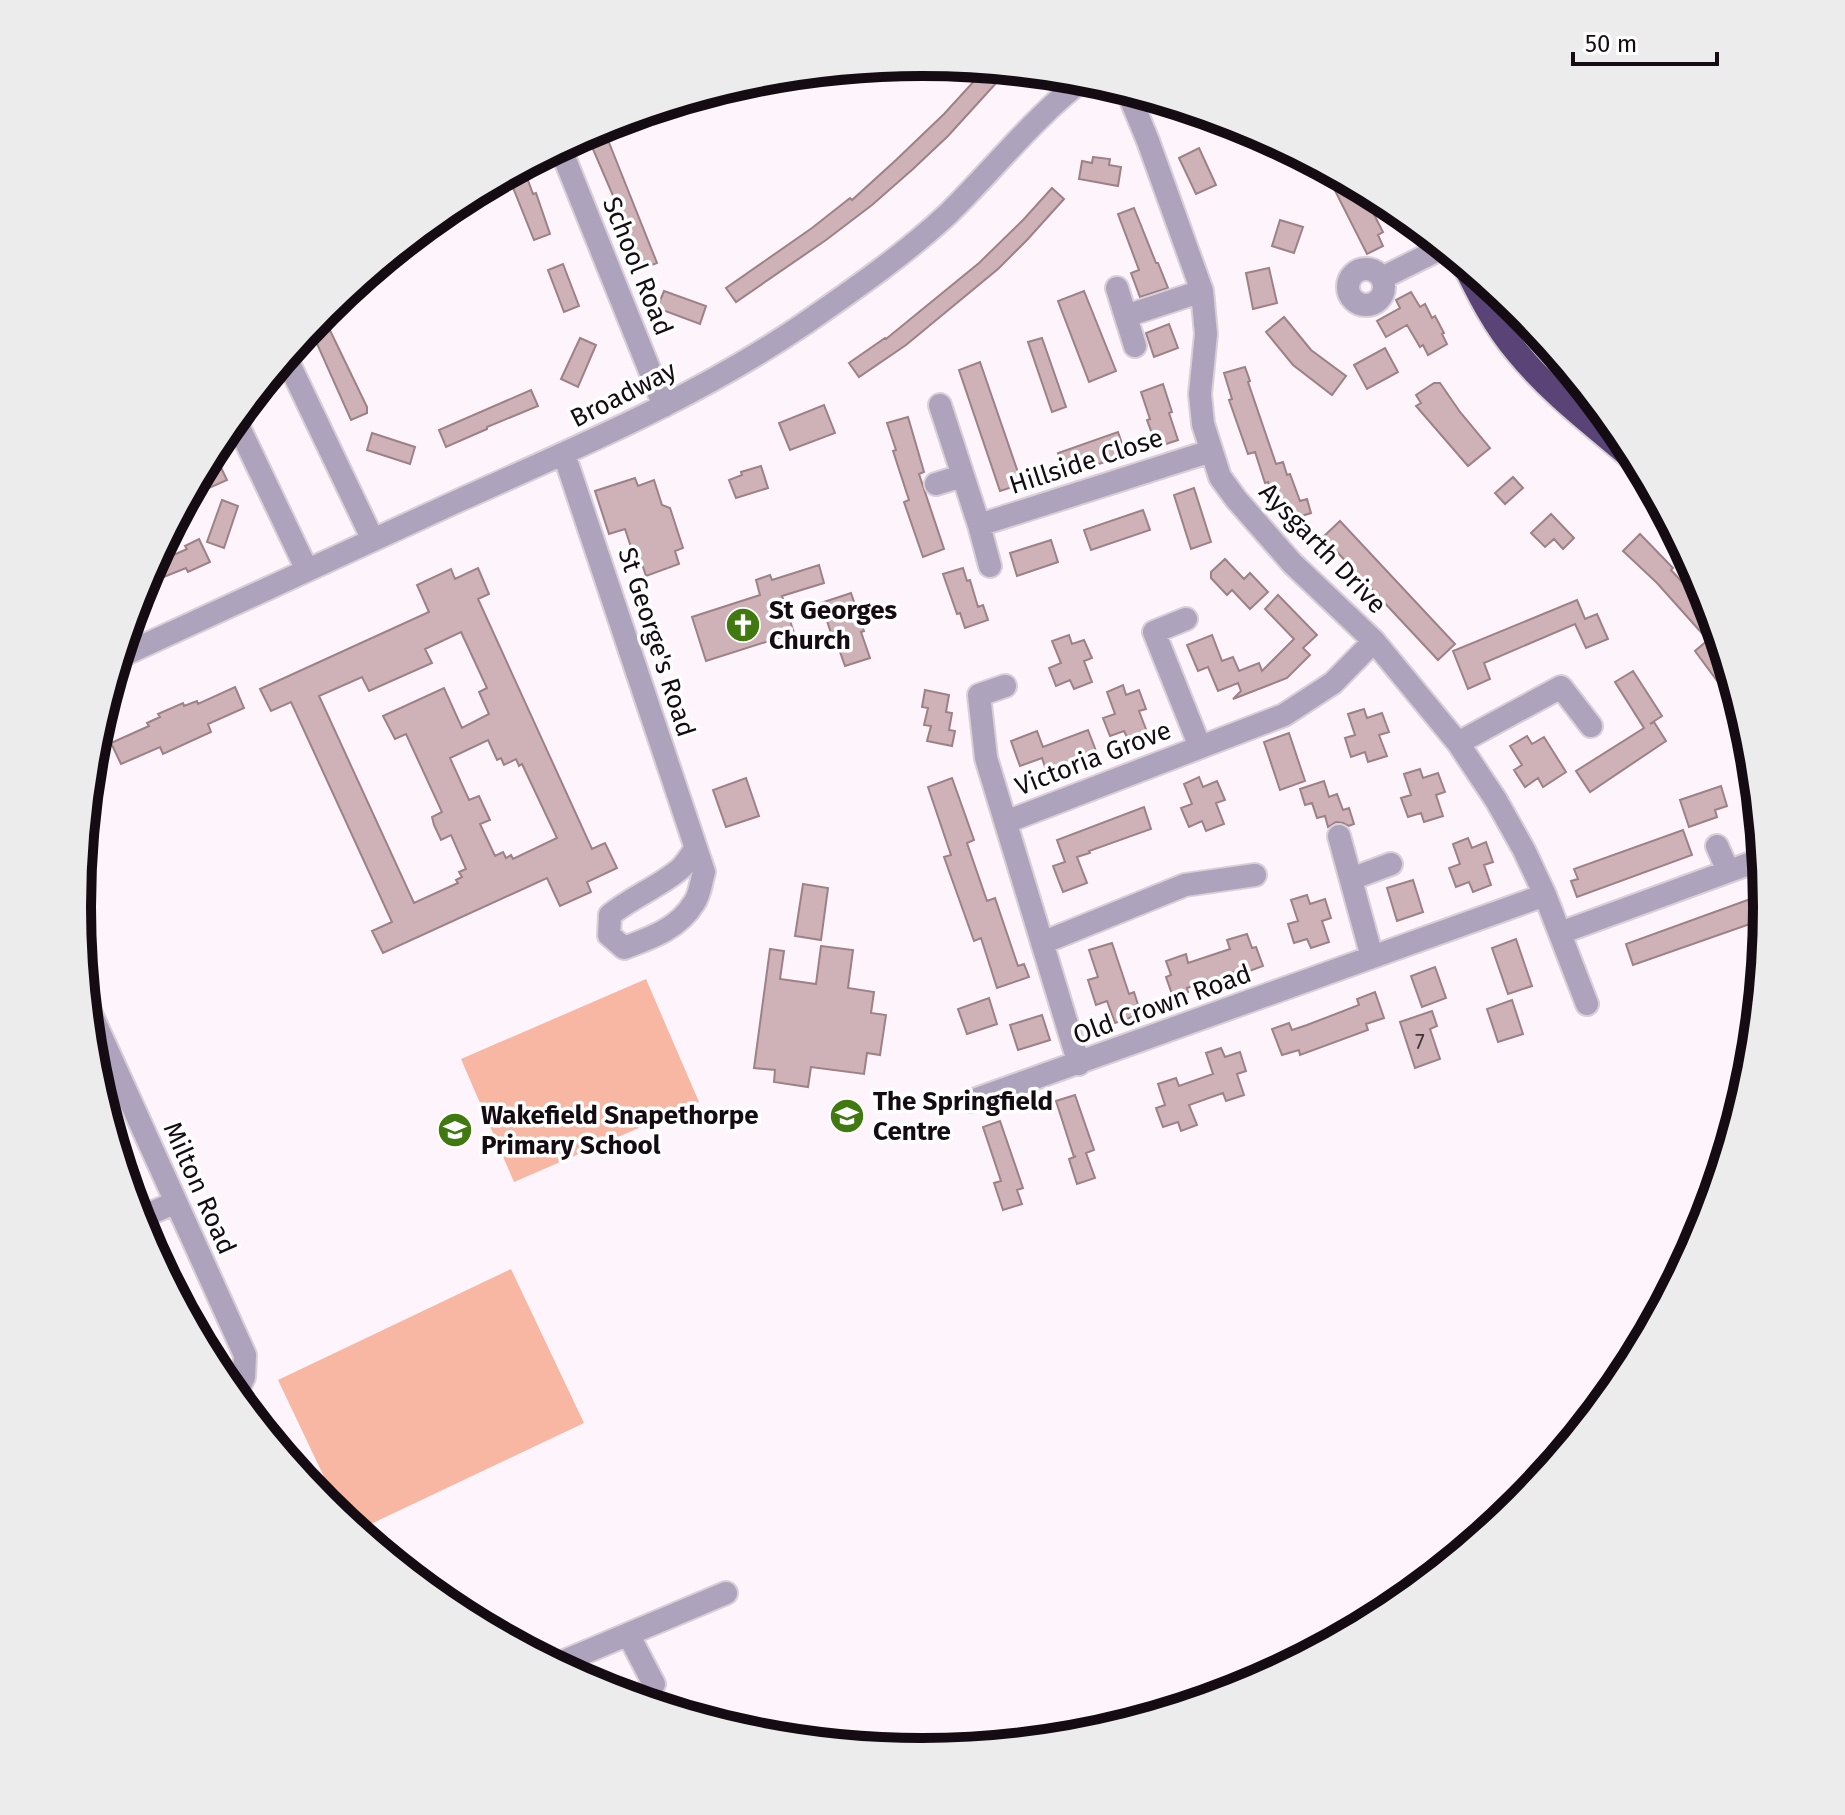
<svg xmlns="http://www.w3.org/2000/svg" width="1845" height="1815" viewBox="0 0 1845 1815" font-family="'Fira Sans',sans-serif">
	<style>
		.green { fill: #f8b7a2 }
		.building { fill: #cfb2b7; stroke: #9d8186; stroke-width: 2; fill-rule: evenodd }
		.lines { fill: none; stroke-linecap: round; stroke-linejoin: round }
		.minor-casing { stroke: #d9cfd6; stroke-width: 26 }
		.highway-casing { stroke: #d9cfd6; stroke-width: 28 }
		.minor { stroke: #ada3bd; stroke-width: 22 }
		.highway { stroke: #5a4377; stroke-width: 24 }
		.labels { text-anchor: middle; stroke-width: 7; stroke-linejoin: round; paint-order: stroke }
		.number-label { font-size: 22px; fill: #43363b }
		.street-label { font-size: 26px; fill: #140c12; stroke: #fff }
		.poi-label { font-size: 26px; font-weight: bold; fill: #140c12; stroke: #fff; text-anchor: start }
		.rim { fill: none; stroke: #140c12; stroke-width: 10 }
	</style>
	<rect width="100%" height="100%" fill="#fef4fb"/>
	<!-- green -->
	<path class="green" d="M646,979L699,1102L514,1182L461,1059Z
		M511,1269L584,1423L356,1531L346,1523L278,1380Z"/>
	<!-- building -->
	<path class="building" d="M986,68L1008,70L948,136L913,169L872,205L826,240L736,302L726,288L812,228L850,198L852,200L896,160L944,114Z
		M602,125L657,263L642,269L627,228L586,133Z
		M1199,148L1216,185L1196,194L1179,158Z
		M1093,157L1110,159L1109,165L1121,167L1118,186L1079,179L1082,161L1092,163Z
		M523,167L533,194L536,193L550,234L534,240L508,175Z
		M1323,167L1360,187L1383,232L1378,235L1383,246L1367,254Z
		M1052,188L1064,199L1027,240L998,269L906,345L859,377L849,363L885,338L886,339L979,263L1024,219Z
		M1134,208L1156,263H1158L1168,288L1140,297L1131,273L1139,270L1118,214Z
		M1280,220L1303,227L1294,253L1272,246Z
		M563,264L579,306L564,312L548,270Z
		M1269,268L1277,303L1253,309L1246,273Z
		M664,291L706,306L700,324L657,308Z
		M1084,291L1116,371L1089,382L1058,301Z
		M1411,292L1420,307L1425,304L1432,318L1435,316L1444,333L1442,334L1447,344L1428,355L1423,345L1420,347L1407,325L1386,337L1377,321L1400,308L1396,300Z
		M1284,317L1311,350L1346,376L1332,395L1293,365L1266,332Z
		M325,320L367,407V413L351,420L310,328Z
		M1169,324L1178,348L1154,357L1146,333Z
		M580,338L596,345L578,387L561,379Z
		M1042,338L1066,407L1052,412L1028,342Z
		M1385,348L1398,372L1367,389L1354,365Z
		M980,362L1022,484L1000,491L959,370Z
		M1245,367L1250,381L1248,382L1276,464L1283,462L1287,475L1290,474L1300,501L1307,499L1311,513L1289,520L1284,507L1277,509L1268,482L1265,483L1255,452L1248,454L1229,400L1232,399L1224,373Z
		M1434,383H1440L1460,412L1490,448L1468,466L1416,406L1421,403L1416,395Z
		M1163,384L1172,412L1169,413L1178,440L1157,447L1147,420L1150,419L1141,392Z
		M531,390L538,406L487,427V429L446,447L439,430Z
		M824,405L835,433L790,450L779,423Z
		M908,417L924,472L919,474L944,549L923,557L904,502L909,500L893,451L896,450L887,423Z
		M1118,432L1126,455L1065,475L1058,453Z
		M372,433L415,447L410,464L367,450Z
		M213,451L227,480L209,488L201,472Z
		M761,466L768,488L736,498L729,480L742,475L741,472Z
		M1513,477L1523,488L1505,504L1495,493Z
		M635,478L638,486L654,480L662,505L670,508L683,548L675,551L679,564L646,576L640,558L635,559L625,529L609,534L595,491Z
		M1194,488L1211,542L1191,549L1174,495Z
		M222,500L238,506L224,548L207,542Z
		M1143,510L1150,530L1091,550L1084,530Z
		M1551,514L1574,538L1563,549L1554,539L1545,547L1531,533Z
		M1340,521L1455,644L1438,660L1323,537Z
		M1640,534L1673,568L1671,570L1714,617L1732,678L1721,686L1695,651L1708,640L1657,583L1623,551Z
		M199,539L210,562L188,572L186,568L141,586L151,565L187,549L185,546Z
		M1051,540L1058,562L1017,576L1010,553Z
		M1225,559L1244,579L1250,573L1268,592L1250,609L1232,590L1227,595L1211,578V572Z
		M819,565L824,583L782,596L794,633L706,661L692,617L760,595L756,580L770,575L772,580Z
		M478,568L489,594L478,599L592,849L605,843L617,868L587,882L591,892L560,906L547,878L383,953L372,931L392,922L291,702L271,711L260,689L429,612L417,585L451,569L455,579ZM461,632L487,688L479,692L489,714L462,728L444,688L383,716L395,739L406,734L442,812L432,817L434,825L441,840L451,835L466,869L459,872L462,877L456,880L458,883L414,903L319,696L362,677L369,691L432,663L425,649ZM488,740L497,760L501,758L504,765L516,759L519,766L522,764L557,838L513,859L511,855L506,858L503,852L495,856L480,824L490,820L479,796L469,800L450,758Z
		M963,568L967,581L970,580L978,607L983,605L988,620L965,628L960,613L957,614L943,574Z
		M851,593L864,631L861,632L870,658L845,666L833,632L831,633L821,603Z
		M1278,595L1317,635L1303,648L1310,655L1287,678L1233,699L1241,691L1238,683L1218,691L1208,667L1198,671L1187,645L1212,635L1222,661L1233,657L1239,671L1259,663L1262,671L1294,639L1265,609Z
		M1577,600L1585,619L1597,614L1608,639L1586,648L1575,624L1484,663L1490,679L1468,689L1453,651Z
		M1069,635L1072,644L1084,640L1092,658L1084,661L1092,682L1074,689L1070,680L1056,686L1049,668L1061,663L1052,641Z
		M1633,671L1662,716L1650,724L1654,722L1666,741L1590,792L1576,771L1644,728L1615,682Z
		M1123,685L1126,695L1139,690L1146,709L1139,711L1147,732L1128,739L1124,731L1110,736L1103,718L1115,714L1107,692Z
		M235,687L244,708L208,724L211,732L163,754L160,747L121,764L111,743L149,726L147,723L160,717L158,714L183,703L184,706L197,701L198,704Z
		M925,690L949,695L946,712L952,713L949,730L955,731L952,746L927,741L931,726L924,725L928,708L922,707Z
		M1364,709L1367,718L1382,713L1389,732L1379,735L1387,756L1368,762L1365,752L1351,757L1345,738L1355,735L1348,714Z
		M1088,730L1096,751L1046,770L1042,758L1020,766L1011,741L1037,731L1043,747Z
		M1289,733L1305,781L1280,790L1264,742Z
		M1527,736L1532,744L1544,737L1566,772L1543,787L1538,778L1525,787L1514,770L1522,765L1510,746Z
		M1420,769L1423,778L1438,773L1445,792L1436,795L1443,816L1424,822L1421,813L1408,817L1401,798L1411,795L1404,774Z
		M1199,777L1203,787L1217,781L1225,800L1216,803L1224,824L1206,831L1202,821L1189,827L1181,808L1192,804L1184,784Z
		M746,778L759,816L726,827L713,790Z
		M952,778L974,840L967,843L987,901L995,898L1018,966L1024,964L1029,977L997,988L981,938L974,941L944,857L951,855L928,787Z
		M1324,781L1329,797L1337,794L1343,810L1349,808L1354,824L1349,826L1343,823L1336,822L1328,827L1325,816L1317,818L1312,803L1305,805L1300,789Z
		M1721,786L1727,806L1715,810L1717,817L1689,827L1680,800Z
		M1144,807L1151,829L1089,851L1090,853L1077,857L1087,883L1063,892L1053,866L1065,862L1057,840Z
		M1683,830L1692,855L1577,897L1571,881L1578,879L1574,869Z
		M1468,838L1472,848L1486,842L1493,862L1484,865L1491,885L1473,892L1469,882L1456,887L1449,868L1460,864L1453,844Z
		M1413,880L1423,912L1397,921L1387,888Z
		M803,884L828,888L821,940L795,936Z
		M1767,893V918L1633,965L1626,944Z
		M1307,895L1310,904L1325,899L1331,918L1322,921L1329,942L1311,948L1307,939L1294,943L1288,924L1298,921L1291,900Z
		M1247,934L1252,948L1256,947L1263,966L1247,972L1246,968L1213,979L1187,988L1188,992L1173,997L1166,977L1171,975L1166,961L1186,954L1188,963L1230,949L1227,940Z
		M1516,939L1532,986L1508,994L1492,948Z
		M1112,943L1129,994L1134,992L1141,1014L1115,1023L1107,1001L1096,1005L1088,980L1098,977L1089,950Z
		M821,946L853,950L848,988L874,992L871,1013L886,1015L880,1055L867,1053L864,1074L811,1067L808,1087L774,1082L775,1070L754,1068L770,949L784,951L780,979L816,984Z
		M1435,967L1446,998L1422,1007L1411,976Z
		M1375,992L1384,1018L1366,1024L1368,1030L1300,1055L1299,1050L1282,1055L1272,1029L1289,1023L1292,1030L1307,1025L1359,1005L1357,999Z
		M989,998L997,1024L967,1034L958,1009Z
		M1512,1000L1523,1034L1498,1042L1487,1009Z
		M1432,1011L1437,1026L1430,1029L1440,1059L1415,1068L1400,1022Z
		M1042,1015L1050,1040L1018,1050L1010,1025Z
		M1221,1048L1225,1057L1240,1052L1246,1071L1237,1074L1244,1095L1226,1101L1223,1093L1189,1105L1197,1125L1181,1131L1178,1122L1163,1127L1156,1108L1165,1105L1158,1084L1176,1078L1179,1086L1213,1074L1206,1053Z
		M1075,1095L1094,1150L1086,1153L1095,1178L1077,1184L1069,1159L1076,1156L1074,1157L1056,1101Z
		M1000,1121L1023,1188L1017,1190L1022,1204L1003,1210L994,1183L1001,1181L983,1127Z"/>
	<g class="lines">
		<!-- minor casing -->
		<g class="minor-casing">
			<path id="minor" d="M1127,90L1148,141L1202,291L1206,334L1200,394L1203,424L1220,477L1236,499L1292,563L1374,641L1458,743L1496,800L1524,850L1545,895L1587,1004
				M560,147L664,406
				M1348 287a18 18 0 1 1 36 0a18 18 0 1 1-36 0Z
				M1382,278L1444,247
				M1117,288L1135,346
				M1126,316L1202,291
				M284,359L292,370L373,540
				M940,405L979,525L990,566
				M235,419L307,570
				M564,454L704,872C701,882 700,895 694,903C678,929 651,938 624,948L609,935L610,915C632,897 659,887 680,869C686,864 691,855 696,848
				M936,484L962,476
				M979,525L1211,451
				M1186,619L1154,632L1200,747
				M119,657C233,605 346,552 460,500C578,447 697,397 804,324C853,290 904,255 948,214C994,169 1034,117 1085,78
				M1005,686L979,695L986,758L1079,1064
				M1458,743L1561,687L1591,726
				M1006,822L1284,715L1333,683L1374,641
				M1339,836L1372,957
				M1717,846L1728,871
				M1351,879L1391,864
				M1560,933L1754,862
				M1042,943L1185,885L1255,875
				M87,1005L245,1355L244,1377L235,1396
				M971,1101L1545,895
				M138,1219L176,1202
				M628,1634L654,1684
				M555,1665L726,1593"/>
		</g>
		<!-- highway casing -->
		<g class="highway-casing">
			<path id="highway" d="M1463,262C1479,294 1494,325 1517,352C1552,395 1597,428 1639,464"/>
		</g>
		<!-- minor -->
		<use href="#minor" class="minor"/>
		<!-- highway -->
		<use href="#highway" class="highway"/>
	</g>
	<!-- icons -->
	<defs>
		<g id="church-disc" transform="scale(1.8)"><circle r="9.5" fill="#40790f" stroke="#fff"/><path d="M-1.2-6h2.4v3.5h3.3v2.4h-3.3V6h-2.4V-.1h-3.3v-2.4h3.3Z" fill="#fff"/></g>
		<g id="school-disc" transform="scale(1.8)"><circle r="9.5" fill="#40790f" stroke="#fff"/><path d="M0-5L7-2L0 1L-7-2ZM-4 1L0 2.5L4 1V4Q0 6-4 4Z" fill="#fff"/></g>
	</defs>
	<g fill-rule="evenodd">
		<use href="#church-disc" x="743" y="625"/>
		<use href="#school-disc" x="847" y="1116"/>
		<use href="#school-disc" x="455" y="1130"/>
	</g>
	<g class="labels">
		<!-- number labels -->
		<g class="number-label">
			<text x="1420" y="1049">7</text>
		</g>
		<!-- street labels -->
		<g class="street-label">
			<text transform="translate(638 266) rotate(68)" y="9">School Road</text>
			<text transform="translate(623 394) rotate(-27)" y="9">Broadway</text>
			<text transform="translate(1086 461) rotate(-18)" y="9">Hillside Close</text>
			<text transform="translate(1323 548) rotate(46)" y="9">Aysgarth Drive</text>
			<text transform="translate(657 642) rotate(72)" y="9">St George's Road</text>
			<text transform="translate(1093 758) rotate(-21)" y="9">Victoria Grove</text>
			<text transform="translate(1162 1004) rotate(-20)" y="9">Old Crown Road</text>
			<text transform="translate(200 1188) rotate(66)" y="9">Milton Road</text>
		</g>
		<!-- poi labels -->
		<g class="poi-label">
			<text x="769" y="619">St Georges<tspan x="769" dy="30">Church</tspan></text>
			<text x="873" y="1110">The Springfield<tspan x="873" dy="30">Centre</tspan></text>
			<text x="481" y="1124">Wakefield Snapethorpe<tspan x="481" dy="30">Primary School</tspan></text>
		</g>
	</g>
	<!-- crop -->
	<path d="M0 0H1845V1815H0ZM91 907a831 831 0 1 1 1662 0a831 831 0 1 1-1662 0Z" fill="#ececec" fill-rule="evenodd"/>
	<path class="rim" d="M91 907a831 831 0 1 1 1662 0a831 831 0 1 1-1662 0Z"/>
	<!-- scale -->
	<path d="M1573 52v12h144v-12" fill="none" stroke="#140c12" stroke-width="4"/>
	<text x="1585" y="52" font-size="24" fill="#140c12" stroke="#ffffff" stroke-width="6" paint-order="stroke">50 m</text>
</svg>
